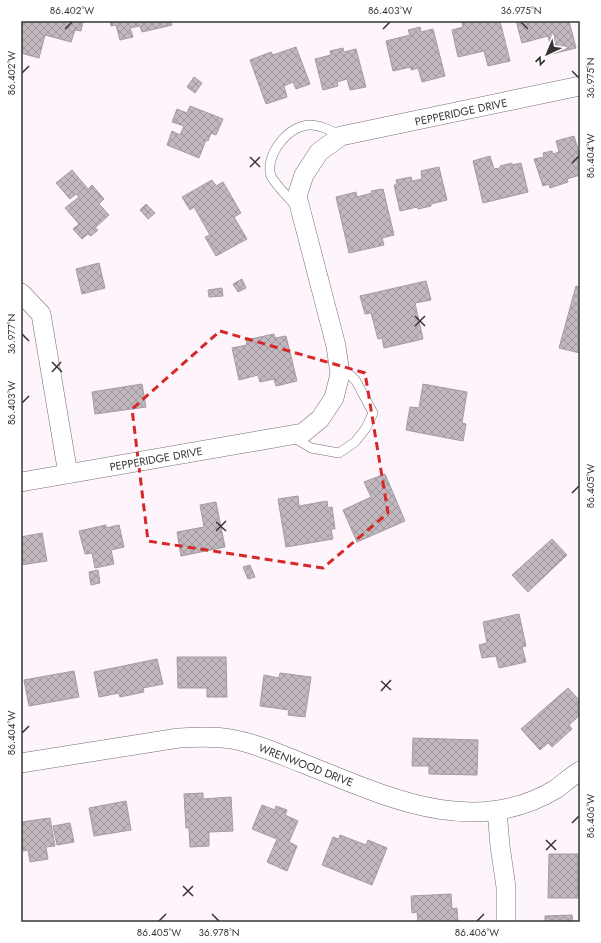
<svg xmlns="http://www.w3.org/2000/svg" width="601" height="943" viewBox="0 0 601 943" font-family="Jost,sans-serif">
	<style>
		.building { fill: url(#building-cross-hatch); stroke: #a39ba1 }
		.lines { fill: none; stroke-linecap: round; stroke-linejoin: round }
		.service-casing { stroke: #756d73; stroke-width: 10 }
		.minor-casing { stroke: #756d73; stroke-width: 20 }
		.service { stroke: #fff; stroke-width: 9 }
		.minor { stroke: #fff; stroke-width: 19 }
		.marked { fill: none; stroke: #d62828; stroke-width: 3; stroke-dasharray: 8 5; stroke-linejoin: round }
		.ticks { fill: none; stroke: #363336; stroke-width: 1.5 }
		.labels { text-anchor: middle; stroke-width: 4; stroke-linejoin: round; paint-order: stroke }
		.street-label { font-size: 11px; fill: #363336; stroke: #fff }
		.neatline { fill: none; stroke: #363336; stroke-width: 1.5 }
		.ticks-label { font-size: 10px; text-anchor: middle; fill: #363336 }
	</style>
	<defs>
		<pattern id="building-cross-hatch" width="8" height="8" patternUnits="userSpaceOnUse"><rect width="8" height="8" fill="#c0b8be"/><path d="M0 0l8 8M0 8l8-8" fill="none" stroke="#9d969b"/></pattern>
	</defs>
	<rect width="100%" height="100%" fill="#fef5fc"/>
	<!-- building -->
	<path class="building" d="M21,21H83L81,31L75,30L71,42L45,35L39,58L21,53Z
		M110,21H171L172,25L142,32L140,26L130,28L133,37L120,40L116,25L111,26Z
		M469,21H500L510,61L488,66L484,51L458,57L452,30L463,27L462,23Z
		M516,21H569L576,48L552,54L548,36L522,43Z
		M420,27L421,32L433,29L445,76L422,82L418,68L411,70V67L393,71L386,41L410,35L408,30Z
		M296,47L310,84L296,89L293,82L284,86L287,97L266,104L250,60L271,52L273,55Z
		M343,48L344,52L356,49L366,87L350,90L347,79L337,82L338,86L323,90L315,59L331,55L330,51Z
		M194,77L202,83L195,93L187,87Z
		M190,106L223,119L216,135L211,133L208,141L206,140L199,158L167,145L172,131L180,135L184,126L172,122L177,109L187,113Z
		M574,136L580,156V175L567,179L568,182L550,188L549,184L543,186L534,159L544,157L543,153L552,151L553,154L559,152L556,141Z
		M490,156L494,169L500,168V166L512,163V165L521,163L528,192L483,203L473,161Z
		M439,167L447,200L431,204V206L418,209L417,207L400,211L394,185H397L396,180L411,177L412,181L422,179L421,171Z
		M72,170L88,189L92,185L104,199L99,204L109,215L95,228L98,230L91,236L88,234L82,239L73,229L79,224L65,208L79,197L76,194L70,199L56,183Z
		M212,180L216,186L223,182L241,213L234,217L247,239L216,256L205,237L210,235L194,207L190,210L182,197Z
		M383,189L394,235L382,238L384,245L349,253L336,197L356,192L357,197L372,193L371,191Z
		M146,204L155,213L148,219L140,210Z
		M99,263L105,288L82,294L76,269Z
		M242,279L246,288L238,292L233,284Z
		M426,281L431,300L415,303L423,339L384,348L382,338L378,339L371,313L365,314L360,296Z
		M576,286L580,287V353L559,348Z
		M222,288L223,296L209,297L208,290Z
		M274,334L275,338L286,336L297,381L276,386L274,379L260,382L258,375L239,380L232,348L247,345L246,340Z
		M142,384L146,407L95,414L92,392Z
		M423,384L467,392L462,423L466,424L463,441L406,430L410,407L419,408Z
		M385,474L405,521L357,542L343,510L371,497L364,482Z
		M298,496L299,506L327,501L328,508L332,507L335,529H331L333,539L286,547L278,499Z
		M216,502L225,547L181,556L177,532L204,527L200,505Z
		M106,525V528L119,525L124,547L111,550L114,564L95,568L92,553L85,554L79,531Z
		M42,533L47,561L21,565V537Z
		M552,539L567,555L528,592L512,575Z
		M250,565L255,577L248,579L243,567Z
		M98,570L100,583L91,585L89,572Z
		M519,614L526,646L522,647L526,662L499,668L496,656L482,658L479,645L487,643L483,622Z
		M177,657H226L227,697H207V688H178Z
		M157,659L163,684L143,688L144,692L120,697L119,693L99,697L94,672Z
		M74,671L79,697L29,706L24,680Z
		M280,673L311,677L305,717L288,715L289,710L260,706L264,675L279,678Z
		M568,688L580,701V715L569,725L572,729L552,747L548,743L540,750L521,729Z
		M413,738L478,740L477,775L429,774V766H412Z
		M203,793V799L231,797L233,831L209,832V846L190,847L189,828H186L184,794Z
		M126,801L131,830L94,836L89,808Z
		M262,805L275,810L276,806L287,810L285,815L298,821L289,842L297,846L287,871L267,862L277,839L252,829Z
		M50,818L55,846L46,847L48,859L30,862L28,850L23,851L21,840V822Z
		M70,823L74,842L57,845L53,826Z
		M340,835L366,845L368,840L387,848L372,885L322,865L333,837L339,839Z
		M549,854H578V898H548Z
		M451,894L452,909L457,908L458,922H418L417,912L412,913L411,896Z
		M572,915L573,922H545V916Z"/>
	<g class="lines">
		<!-- service casing -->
		<g class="service-casing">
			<path id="service" d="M295,205C289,198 274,183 271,176C264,155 290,123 312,125C323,126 332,131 341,136
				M293,437L311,448L339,453L355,442L366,428L373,413L356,381L341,366"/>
		</g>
		<!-- minor casing -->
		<g class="minor-casing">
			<path id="minor" d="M21,293L41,314L68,474
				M21,482L303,433L320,419L334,398L340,374L336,346L297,196L304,175L319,152L341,136L580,86
				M21,763L179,738C197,737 214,736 231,739C255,743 279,754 302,763C383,795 472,840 556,789C564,783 572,776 580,771
				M497,810L500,846L506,887V922"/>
		</g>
		<!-- service -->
		<use href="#service" class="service"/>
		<!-- minor -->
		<use href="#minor" class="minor"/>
	</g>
	<!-- marked area -->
	<path class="marked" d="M220,331L365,373L388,513L323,568L148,541L132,409Z"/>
	<!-- ticks -->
	<path class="ticks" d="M521,22L528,29M65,29L72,22M383,29L390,22M572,71L579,78M22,73L29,66M250,157L260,167M572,163L579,156M250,167L260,157M415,316L425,326M415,326L425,316M22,334L29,341M52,362L62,372M52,372L61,362M22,403L29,396M572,493L579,486M216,522L226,531M216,531L226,521M381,681L391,690M381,691L391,680M22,733L29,726M572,823L579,816M546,840L556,850M546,850L556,840M183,886L193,896M183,896L193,886M212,914L219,921M159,921L166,914M477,921L484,914"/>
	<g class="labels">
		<!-- street labels -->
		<g class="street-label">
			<text transform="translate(461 112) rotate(-12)" y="4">PEPPERIDGE DRIVE</text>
			<text transform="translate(156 459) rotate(-10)" y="4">PEPPERIDGE DRIVE</text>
			<text transform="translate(306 765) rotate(21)" y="4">WRENWOOD DRIVE</text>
		</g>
	</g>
	<!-- border -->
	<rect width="601" height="943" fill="none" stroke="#ffffff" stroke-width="44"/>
	<!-- north arrow -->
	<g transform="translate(547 54) rotate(224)" stroke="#ffffff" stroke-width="3" paint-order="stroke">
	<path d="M0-3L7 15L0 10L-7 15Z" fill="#363336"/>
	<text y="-6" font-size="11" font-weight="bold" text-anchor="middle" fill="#363336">N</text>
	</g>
	<rect x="22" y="22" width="557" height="899" class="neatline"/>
	<g class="ticks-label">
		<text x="72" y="14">86.402°W</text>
		<text x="390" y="14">86.403°W</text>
		<text x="521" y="14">36.975°N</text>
		<text transform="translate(11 73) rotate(-90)" y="4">86.402°W</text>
		<text transform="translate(590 78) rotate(-90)" y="4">36.975°N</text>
		<text transform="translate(590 156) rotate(-90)" y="4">86.404°W</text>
		<text transform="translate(11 334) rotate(-90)" y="4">36.977°N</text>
		<text transform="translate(11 403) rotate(-90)" y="4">86.403°W</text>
		<text transform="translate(590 486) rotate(-90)" y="4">86.405°W</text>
		<text transform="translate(11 733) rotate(-90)" y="4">86.404°W</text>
		<text transform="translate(590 816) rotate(-90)" y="4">86.406°W</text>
		<text x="159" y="936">86.405°W</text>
		<text x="219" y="936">36.978°N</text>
		<text x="477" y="936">86.406°W</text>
	</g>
</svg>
